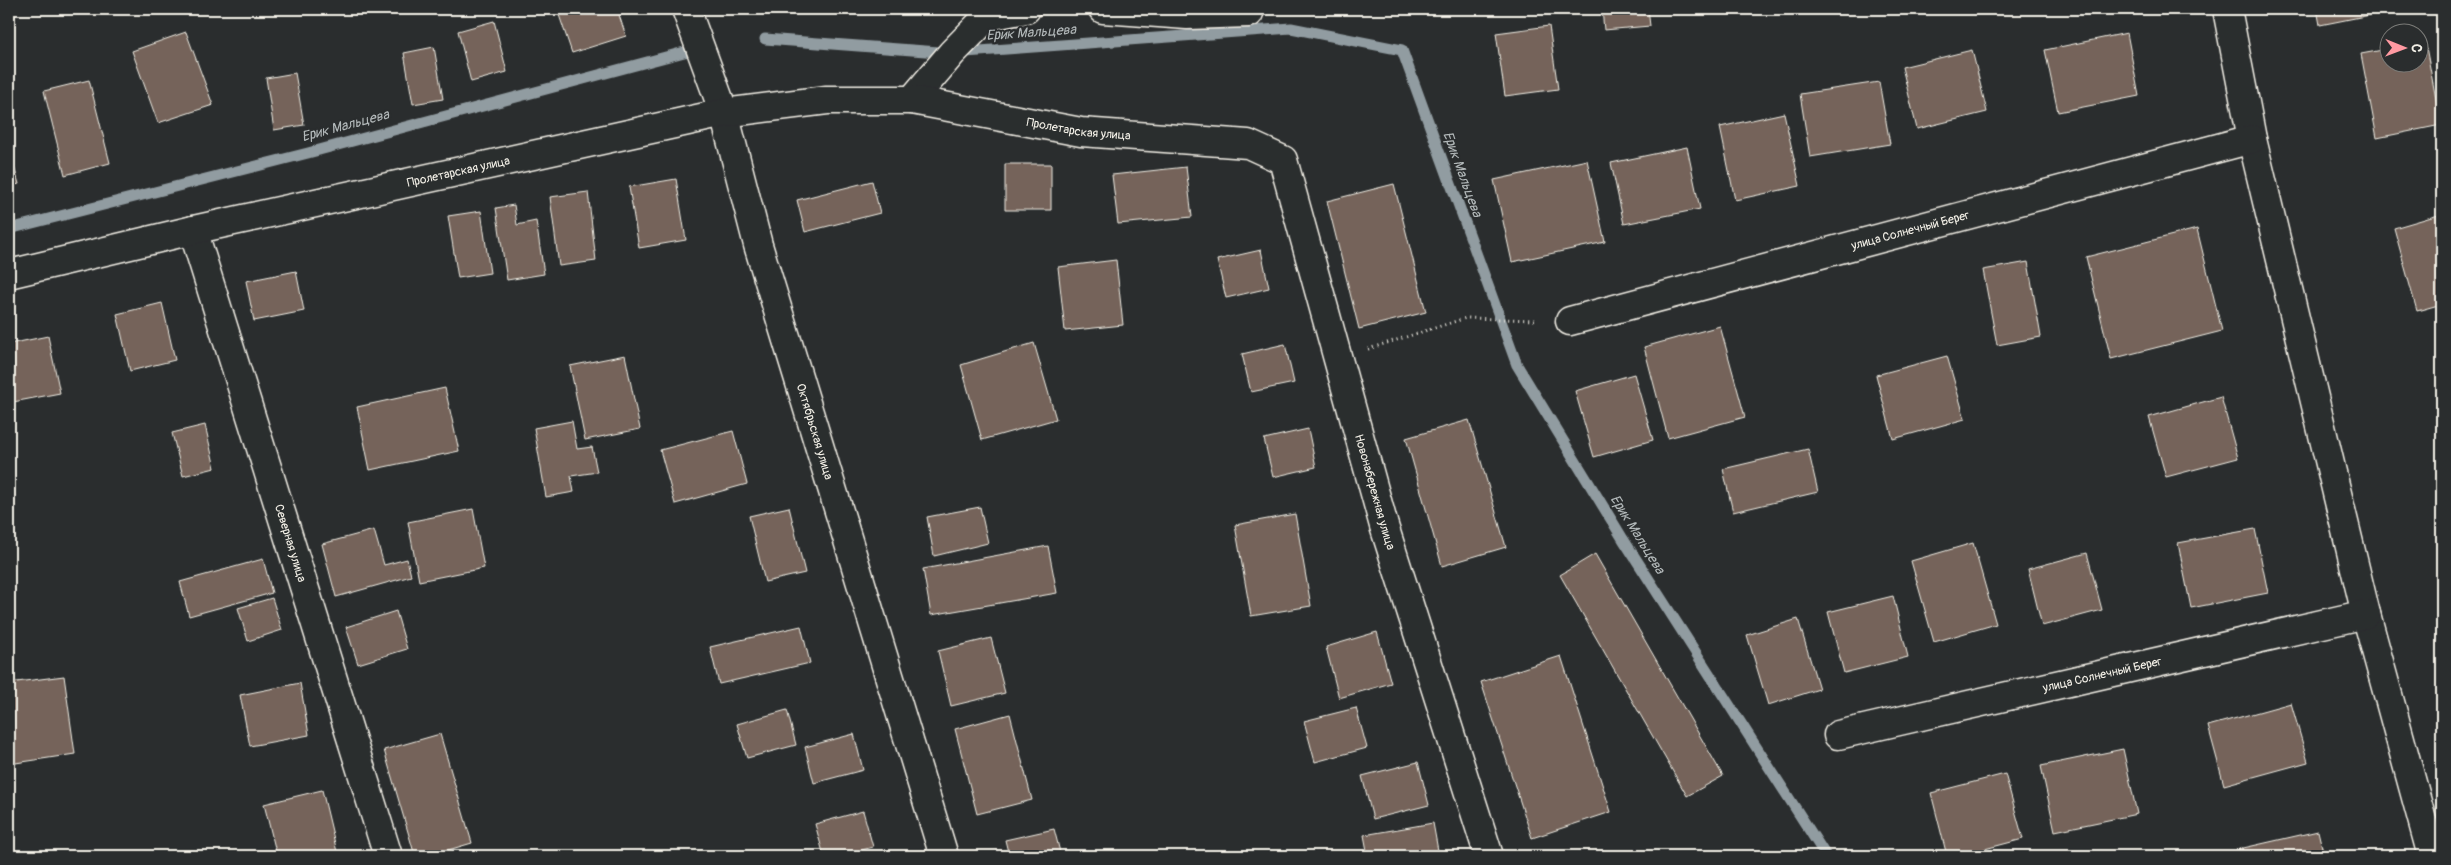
<svg xmlns="http://www.w3.org/2000/svg" width="2451" height="865" viewBox="0 0 2451 865" font-family="Pangolin,sans-serif">
	<style>
		.lines { fill: none; stroke-linecap: round; stroke-linejoin: round }
		.stream { stroke: #919ca1; stroke-width: 11 }
		.building { fill: #74645a; stroke: #f4f1e8 }
		.street-casing { stroke: #f4f1e8; stroke-width: 31 }
		.path { stroke: #f4f1e8; stroke-width: 3; stroke-dasharray: 1 4; stroke-linecap: butt }
		.street { stroke: #2a2d2e; stroke-width: 28 }
		.labels { text-anchor: middle; stroke-width: 4; stroke-linejoin: round; paint-order: stroke }
		.street-label { font-size: 12px; fill: #f4f1e8; stroke: #2a2d2e }
		.water-label { font-size: 14px; font-style: italic; fill: #b2b8b9; stroke: #2a2d2e }
	</style>
	<rect width="100%" height="100%" fill="#2a2d2e"/>
	<filter id="ink" filterUnits="userSpaceOnUse"><feTurbulence type="fractalNoise" baseFrequency=".02" numOctaves="2"/><feDisplacementMap in="SourceGraphic" scale="10" xChannelSelector="R" yChannelSelector="G"/><feConvolveMatrix kernelMatrix="1 2 1 2 8 2 1 2 1" color-interpolation-filters="sRGB"/></filter>
	<g filter="url(#ink)">
		<g class="lines">
			<!-- stream -->
			<path class="stream" d="M765,39L952,53L1291,28L1402,50L1517,365L1623,539L1826,856
				M9,229L308,153L688,51"/>
		</g>
		<!-- building -->
		<path class="building" d="M557,9H617L626,36L572,53Z
			M1602,9H1648L1650,26L1604,30Z
			M2317,9H2400L2320,25Z
			M494,21L507,72L471,82L458,31Z
			M1549,26L1558,89L1505,96L1496,33Z
			M186,32L213,105L158,123L132,51Z
			M2127,33L2139,96L2058,112L2045,50Z
			M2425,42L2441,125L2377,138L2361,54L2388,49V62H2418V43Z
			M434,47L443,99L413,104L404,53Z
			M1972,50L1987,112L1917,129L1902,67Z
			M295,73L304,125L274,130L266,78Z
			M89,80L110,163L65,175L44,91Z
			M1879,82L1890,144L1810,157L1800,94Z
			M1784,113L1800,186L1735,200L1720,127Z
			M1687,147L1700,209L1624,224L1611,163Z
			M9,149L19,184L9,187Z
			M1587,160L1605,242L1512,262L1494,180Z
			M1005,164H1051V210H1005Z
			M1186,167L1192,217L1118,224L1112,175Z
			M676,179L686,240L639,248L629,187Z
			M872,181L880,213L805,232L797,200Z
			M1394,184L1426,312L1359,329L1327,201Z
			M588,192L596,261L559,266L550,197Z
			M514,205L517,225L536,221L544,274L507,280L496,208Z
			M481,211L490,273L458,278L448,216Z
			M2442,214V304L2417,311L2394,228Z
			M2197,229L2222,331L2111,359L2086,257Z
			M1261,250L1269,288L1226,298L1217,260Z
			M1116,260L1123,325L1065,331L1058,267Z
			M2028,262L2041,337L1997,345L1983,270Z
			M296,271L304,311L254,321L246,281Z
			M162,303L175,360L130,371L117,314Z
			M1720,326L1745,417L1668,438L1644,347Z
			M48,336L60,393L13,402L9,383V344Z
			M1034,343L1056,419L982,440L961,365Z
			M1285,344L1294,383L1251,392L1242,354Z
			M625,355L640,429L585,440L570,366Z
			M1947,356L1965,419L1893,439L1876,375Z
			M1634,374L1653,440L1594,457L1575,391Z
			M445,388L459,451L370,470L357,407Z
			M2221,397L2238,458L2166,477L2149,417Z
			M1469,420L1506,547L1442,566L1406,438Z
			M572,421L577,449L592,447L597,472L571,476L574,492L546,497L534,428Z
			M205,425L215,468L183,476L172,433Z
			M1308,429L1316,467L1273,477L1264,439Z
			M733,431L747,484L675,504L660,450Z
			M1808,449L1818,492L1733,512L1723,469Z
			M789,507L805,573L765,582L749,516Z
			M980,507L988,543L934,556L927,517Z
			M473,509L484,568L419,581L408,522Z
			M1295,514L1311,606L1251,616L1235,525Z
			M2255,529L2268,593L2191,608L2178,543Z
			M374,530L384,565L407,559L411,576L336,597L322,544Z
			M1973,543L1996,624L1934,642L1911,561Z
			M1048,546L1057,593L931,615L923,569Z
			M2087,553L2102,610L2042,626L2028,569Z
			M1595,554L1723,776L1687,796L1560,575Z
			M263,559L272,593L189,616L180,582Z
			M1893,596L1908,657L1844,673L1828,612Z
			M272,598L282,630L248,641L238,608Z
			M396,611L407,649L358,664L346,627Z
			M1798,619L1819,689L1768,705L1747,635Z
			M801,626L810,663L719,684L710,647Z
			M1377,632L1391,683L1339,698L1326,647Z
			M991,638L1005,693L951,706L938,651Z
			M1561,656L1611,812L1532,838L1481,682Z
			M64,676L75,754L9,764V683Z
			M300,683L309,735L250,746L240,695Z
			M2291,703L2308,762L2224,785L2208,726Z
			M1356,708L1367,748L1315,762L1304,721Z
			M787,710L796,745L747,758L737,724Z
			M1010,714L1032,800L977,814L955,729Z
			M440,734L472,843L428,856H415L384,750Z
			M854,734L863,770L814,783L805,747Z
			M2123,749L2137,814L2055,831L2041,766Z
			M1418,762L1429,805L1373,819L1362,776Z
			M2005,774L2023,839L1958,856H1947L1931,793Z
			M322,790L338,856H277L264,804Z
			M863,811L873,847L840,856H824L815,824Z
			M1433,823L1439,856H1368L1364,835Z
			M1054,829L1061,856H1009L1005,840Z
			M2318,831L2324,856H2240L2239,849Z"/>
		<g class="lines">
			<!-- street casing -->
			<g class="street-casing">
				<g id="street">
					<path id="s1" d="M686,9L724,113L758,245L944,856"/>
					<path d="M1103,9L1187,15L1249,13L1250,9"/>
					<path d="M2227,9L2252,139L2366,614L2432,856"/>
					<path d="M912,100L952,53L988,16L1026,9"/>
					<path id="s2" d="M193,230L388,856"/>
					<path id="s3" d="M9,274L193,230L724,113L827,100H912L1081,132L1248,144L1283,160L1384,526L1489,856"/>
					<path id="s4" d="M1570,321L2252,139"/>
					<path id="s5" d="M1838,735L2366,614"/>
				</g>
			</g>
			<!-- path -->
			<path class="path" d="M1368,349L1466,318L1537,320"/>
			<!-- street -->
			<use href="#street" class="street"/>
		</g>
	</g>
	<g class="labels">
		<!-- street labels -->
		<g class="street-label">
			<text dy="4" stroke="none"><textPath href="#s3" startOffset="1091">Пролетарская улица</textPath></text>
			<text dy="4" stroke="none"><textPath href="#s3" startOffset="461">Пролетарская улица</textPath></text>
			<text dy="4" stroke="none"><textPath href="#s4" startOffset="352">улица Солнечный Берег</textPath></text>
			<text dy="4" stroke="none"><textPath href="#s1" startOffset="442">Октябрьская улица</textPath></text>
			<text dy="4" stroke="none"><textPath href="#s3" startOffset="1644">Новонабережная улица</textPath></text>
			<text dy="4" stroke="none"><textPath href="#s2" startOffset="328">Северная улица</textPath></text>
			<text dy="4" stroke="none"><textPath href="#s5" startOffset="271">улица Солнечный Берег</textPath></text>
		</g>
		<!-- water labels -->
		<g class="water-label">
			<text transform="translate(1031 32) rotate(-4)" y="5">Ерик Мальцева</text>
			<text transform="translate(345 125) rotate(-15)" y="5">Ерик Мальцева</text>
			<text transform="translate(1463 174) rotate(70)" y="5">Ерик Мальцева</text>
			<text transform="translate(1638 534) rotate(58)" y="5">Ерик Мальцева</text>
		</g>
	</g>
	<!-- margin -->
	<rect width="2451" height="865" fill="none" stroke="#2a2d2e" stroke-width="30"/>
	<rect x="15" y="15" width="2421" height="835" fill="none" stroke="#f4f1e8" stroke-width="2" filter="url(#ink)"/>
	<!-- north arrow -->
	<g transform="translate(2404 48) rotate(91)"><circle r="24" fill="#2a2d2e" stroke="#7b7b78"/>
	<path d="M0-4L9 19L0 12L-9 19Z" fill="#ff9aa2"/>
	<text y="-8" font-size="14" font-weight="bold" text-anchor="middle" fill="#f4f1e8">С</text>
	</g>
</svg>
